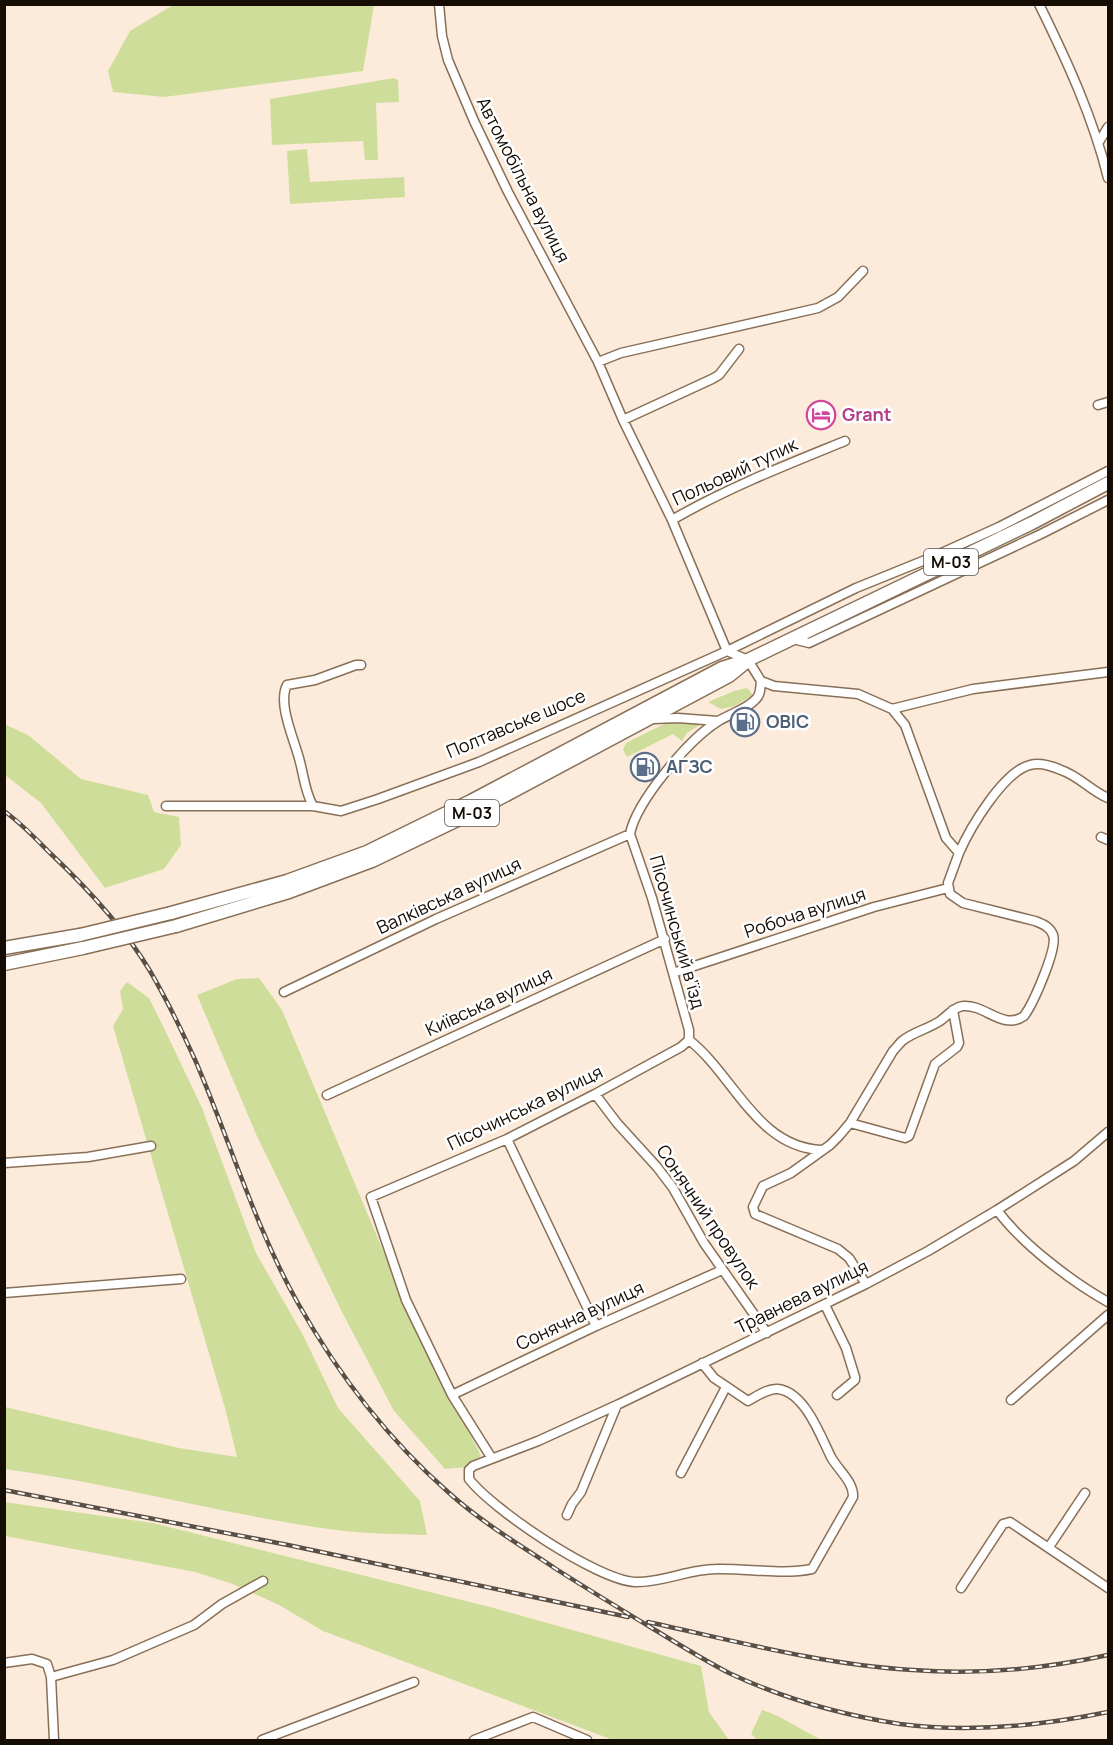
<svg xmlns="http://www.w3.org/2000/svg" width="1113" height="1745" viewBox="0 0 1113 1745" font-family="Manrope,sans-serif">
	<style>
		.green { fill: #cede9a }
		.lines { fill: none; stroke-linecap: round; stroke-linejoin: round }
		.minor-casing { stroke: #886f57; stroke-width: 11 }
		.highway-casing { stroke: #886f57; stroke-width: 15 }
		.minor { stroke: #fff; stroke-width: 8 }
		.highway { stroke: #fff; stroke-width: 12 }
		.rail-casing { stroke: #5a4f44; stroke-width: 4.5 }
		.rail { stroke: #fff; stroke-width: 2; stroke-dasharray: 7; stroke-linecap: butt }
		.highway-bridge-casing { stroke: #886f57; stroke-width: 15; stroke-linecap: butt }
		.highway-bridge { stroke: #fff; stroke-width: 12 }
		.labels { text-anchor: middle; stroke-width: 5; stroke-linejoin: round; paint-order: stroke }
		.shield { fill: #fff; stroke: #5b554f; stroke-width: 1.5 }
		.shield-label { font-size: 16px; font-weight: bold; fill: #150c04 }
		.street-label { font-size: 18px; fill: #150c04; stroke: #fff }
		.hotel-label { font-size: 18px; font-weight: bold; fill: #b23c85; stroke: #fff; text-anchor: start }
		.service-label { font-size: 18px; font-weight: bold; fill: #4e5e75; stroke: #fff; text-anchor: start }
	</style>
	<rect width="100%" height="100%" fill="#fcebda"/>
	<!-- green -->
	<path class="green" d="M173,5H374L363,71L164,97L113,92L108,71L130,31Z
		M394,78L398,80L399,102L376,103L378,160H365L363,141L272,145L270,99Z
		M307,149L310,182L404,177L405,197L290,204L287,151Z
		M747,688L753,695L735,706L721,709L708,702L734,691Z
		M668,722H695L701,724L687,733L682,741L673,734L627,757L623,750L626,743Z
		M4,724L28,735L81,779L148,795L154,812L179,817L181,845L164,869L105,888L41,803L5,775Z
		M259,978L282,1010L405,1303L481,1456L468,1467L445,1469L394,1411L342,1312L256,1134L197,995L237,979Z
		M127,982L149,998L163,1026L202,1108L256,1253L303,1335L338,1408L420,1501L427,1535C397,1534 366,1534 336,1530C225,1515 116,1484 5,1469V1407L179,1448L237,1457L225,1408L113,1026L123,1009L120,991Z
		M4,1502L153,1523L494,1608L701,1666L709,1712L729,1740H613L323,1631L279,1605L233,1584L195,1572L5,1536Z
		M762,1710C783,1716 802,1731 822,1740H757L751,1734Z"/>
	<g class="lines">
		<!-- minor casing -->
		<g class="minor-casing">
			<path id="minor" d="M439,4L442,36L448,60L474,121L508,192L598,362L623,420L672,520L727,651
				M1039,4C1067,61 1093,117 1108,178
				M1099,142L1108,127
				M598,362L621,353L818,308L838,297L863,271
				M1098,405L1108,402
				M623,420L712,379L719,375L739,349
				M672,520C727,488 786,465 845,441
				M793,639L809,643L1041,534L1108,500
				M727,651L748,660L761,681L774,686L858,694L892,709L905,725L946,838L959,853L948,883L950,894L963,903L1035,921C1043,924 1050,927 1053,935C1058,948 1033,1004 1024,1016C1003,1031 985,1004 963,1006C954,1007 947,1016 940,1021C928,1029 913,1032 902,1041C899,1044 896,1048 893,1051L850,1123L839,1136L830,1145L791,1173L763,1186L753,1207L755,1214L838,1249L849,1258L866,1284
				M892,709L973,689L1108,672
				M653,719L678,718L718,721
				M166,806H313L341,811L378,799L479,762L727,651L856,588L935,556L999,527L1108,471
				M313,806C305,792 304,777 300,762C295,741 277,704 287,685L315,680L356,665H361
				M1101,837L1108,840
				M959,853C970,828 1003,772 1030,765C1040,762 1052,766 1061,770C1079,776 1091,791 1108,798
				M673,973L874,907L948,888
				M284,992L436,919L630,834
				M689,1040V1030L652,898L630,834C636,802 689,739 717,722C729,714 746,710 756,699C761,694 760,688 761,681
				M689,1040C734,1075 757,1148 822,1150
				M595,1094L617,1123L657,1167L673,1188L704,1243L767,1333
				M327,1095L665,939
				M850,1123L905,1138L909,1136L935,1064L957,1047L959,1043L953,1010
				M507,1139L596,1326
				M4,1163L88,1157L151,1146
				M997,1210C1021,1243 1072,1282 1108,1302
				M4,1293L181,1279
				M825,1305L846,1348L855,1377V1380L837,1395
				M702,1363L714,1378L748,1401C757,1396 768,1388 778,1389C805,1392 821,1437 831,1457C838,1470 854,1482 853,1497L812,1569C783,1575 746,1568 716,1569C689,1569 662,1583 635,1582C597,1580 493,1510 469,1479V1470L473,1466L538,1441L617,1405L866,1284L928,1251L997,1210L1074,1161L1108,1132
				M452,1395L596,1326L722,1270
				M1011,1400L1108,1315
				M491,1457L452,1395L406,1300L371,1197L507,1139L595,1094L681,1047L689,1040
				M681,1473L726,1387
				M567,1515L572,1504L581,1492L617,1405
				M1049,1547L1085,1493
				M961,1588L1003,1524L1010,1522L1108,1588
				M4,1663L32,1659L47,1664L51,1677L54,1740
				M51,1677L113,1660L194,1625L222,1604L263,1581
				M262,1740L414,1682
				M474,1740L533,1717L587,1740"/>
		</g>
		<!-- highway casing -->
		<g class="highway-casing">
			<path id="highway" d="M171,913L287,881L367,852L471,801L722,668L748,660L1032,523L1108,483
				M176,926L289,892L372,861L476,811L729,676L745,663
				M4,948L80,935
				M4,964L83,948"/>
		</g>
		<!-- minor -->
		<use href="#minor" class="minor"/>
		<!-- highway -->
		<use href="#highway" class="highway"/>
		<!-- rail casing -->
		<g class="rail-casing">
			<path id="rail" d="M4,811C21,823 35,838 50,853C86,887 125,929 150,971C167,1000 182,1031 196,1062C230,1141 256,1230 299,1305C338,1374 388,1439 448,1492C481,1522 520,1545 556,1569C589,1590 622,1610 655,1630C680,1645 704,1660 729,1673C782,1698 842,1715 900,1724C970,1733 1040,1726 1108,1712
				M4,1490L288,1545L628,1617
				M648,1622C735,1641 824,1665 913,1670C979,1675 1044,1669 1108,1655"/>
		</g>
		<!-- rail -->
		<use href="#rail" class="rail"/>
		<!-- highway-bridge casing -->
		<g class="highway-bridge-casing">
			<path id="highway-bridge" d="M80,935L171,913
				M83,948L176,926"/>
		</g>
		<!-- highway-bridge -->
		<use href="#highway-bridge" class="highway-bridge"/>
	</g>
	<!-- icons -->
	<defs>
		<g id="hotel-ring" transform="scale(1.5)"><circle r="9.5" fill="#fff" stroke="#d1479c" stroke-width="1.5"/><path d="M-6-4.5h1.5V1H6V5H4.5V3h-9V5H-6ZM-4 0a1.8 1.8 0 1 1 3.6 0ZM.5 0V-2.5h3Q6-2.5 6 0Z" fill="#d1479c"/></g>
		<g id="fuel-ring" transform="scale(1.5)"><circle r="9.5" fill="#fff" stroke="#5c6f8a" stroke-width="1.5"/><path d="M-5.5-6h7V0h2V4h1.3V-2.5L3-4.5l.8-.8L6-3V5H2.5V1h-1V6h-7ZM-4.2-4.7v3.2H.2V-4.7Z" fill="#5c6f8a"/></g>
	</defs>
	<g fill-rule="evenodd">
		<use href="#hotel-ring" x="821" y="415"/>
		<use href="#fuel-ring" x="745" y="722"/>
		<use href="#fuel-ring" x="645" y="767"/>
	</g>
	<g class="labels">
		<!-- shield labels -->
		<g class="shield">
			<rect x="924" y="549" width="54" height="26" rx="4.5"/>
			<rect x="445" y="800" width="54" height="26" rx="4.5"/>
		</g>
		<g class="shield-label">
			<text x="951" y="568">М-03</text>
			<text x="472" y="819">М-03</text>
		</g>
		<!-- street labels -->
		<g class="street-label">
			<text transform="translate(523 180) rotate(63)" y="6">Автомобільна вулиця</text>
			<text transform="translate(735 472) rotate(-25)" y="6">Польовий тупик</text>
			<text transform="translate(516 724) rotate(-23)" y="6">Полтавське шосе</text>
			<text transform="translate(449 896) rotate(-25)" y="6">Валківська вулиця</text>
			<text transform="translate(805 913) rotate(-18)" y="6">Робоча вулиця</text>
			<text transform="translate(677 932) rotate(74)" y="6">Пісочинський в’їзд</text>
			<text transform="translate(489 1002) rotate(-25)" y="6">Київська вулиця</text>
			<text transform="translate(525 1108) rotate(-26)" y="6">Пісочинська вулиця</text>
			<text transform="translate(708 1217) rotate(56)" y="6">Сонячний провулок</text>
			<text transform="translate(802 1297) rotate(-26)" y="6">Травнева вулиця</text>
			<text transform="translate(580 1316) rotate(-25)" y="6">Сонячна вулиця</text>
		</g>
		<!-- hotel labels -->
		<g class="hotel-label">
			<text x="842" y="421">Grant</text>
		</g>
		<!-- service labels -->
		<g class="service-label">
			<text x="766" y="728">ОВІС</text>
			<text x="666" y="773">АГЗС</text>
		</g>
	</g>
	<!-- border -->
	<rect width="1113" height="1745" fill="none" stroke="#150c04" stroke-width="12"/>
</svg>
